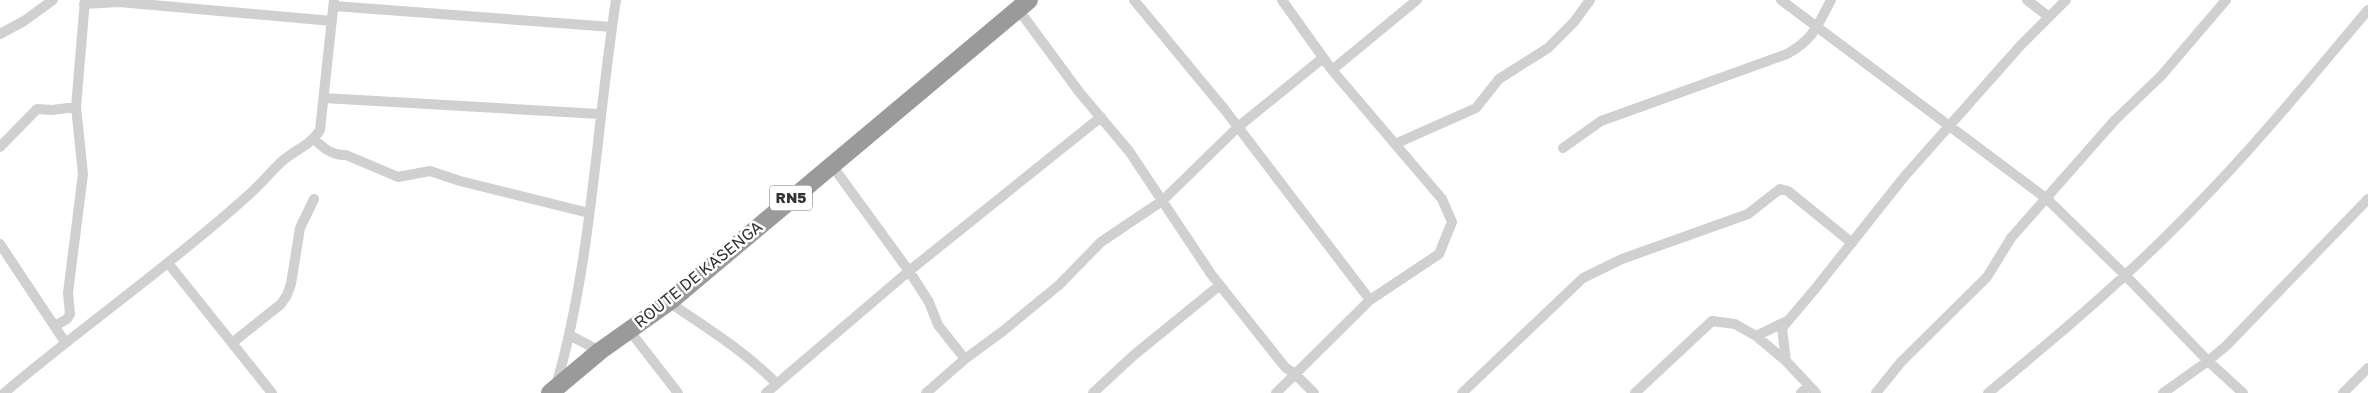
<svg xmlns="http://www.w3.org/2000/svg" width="2368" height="393" viewBox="0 0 2368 393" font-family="'Golos Text',sans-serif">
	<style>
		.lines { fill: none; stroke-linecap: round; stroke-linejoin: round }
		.street { stroke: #d0d0d0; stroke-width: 10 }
		.highway { stroke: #9a9a9a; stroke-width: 18 }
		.labels { text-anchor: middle; stroke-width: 5; stroke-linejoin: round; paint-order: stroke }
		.shield { fill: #fff; stroke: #707070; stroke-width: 1 }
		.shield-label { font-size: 15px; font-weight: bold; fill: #333 }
		.street-label { font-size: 16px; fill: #333; stroke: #fff }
	</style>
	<rect width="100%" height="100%" fill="#fff"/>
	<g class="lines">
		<!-- street -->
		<path class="street" d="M1134,0L1225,110L1370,300
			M1781,0L2047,199L2125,275L2208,361L2243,393
			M2027,0L2049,17
			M84,4L119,2L332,21
			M334,6L612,27
			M1018,9L1080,93L1129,151L1211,274L1285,367L1295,374L1314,393
			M0,34L24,21L53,0
			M1332,70L1417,0
			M324,98L600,114
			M314,139C323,148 333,156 346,155L398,177L430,171L460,181L589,213
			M1395,144L1476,108L1499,79L1548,48L1574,22L1590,0
			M0,147L37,109L52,110L76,107
			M1563,148L1601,121L1787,54C1814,39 1817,26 1831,0
			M831,164L909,271L929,302L938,325L965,359L926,393
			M0,244L65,342
			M168,263L272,393
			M669,302C706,328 745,351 777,384
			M55,326L67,319L70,314L68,293L83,174L76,107L85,0
			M629,330L678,393
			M571,336L600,351
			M1756,336L1787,321
			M232,343L281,304L287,295L291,284L300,228L314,199
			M965,359L1003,331L1059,285L1101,242L1162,201L1238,127L1323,58
			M556,386C592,261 596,128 616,0
			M4,393C82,327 167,268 244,199C257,188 267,176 279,164C292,151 310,146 320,130L334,0
			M766,393L909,271L1101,117
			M1093,393L1134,355L1220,285
			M1276,393L1370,300L1439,254L1452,222L1442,199L1332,70L1282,0
			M1462,393L1583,278L1622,259L1748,214L1780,189L1788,191L1852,243
			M1635,393L1712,321L1735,324L1756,336L1786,361
			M1801,393L1808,386
			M1816,393L1786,361L1782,328L1815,289L1904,177L2020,46L2066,0
			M1876,393L1901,362L1987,277L2011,238L2115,120L2161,76L2226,0
			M1988,393C2060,334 2132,273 2196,206C2257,144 2312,76 2368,10
			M2163,393L2208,361L2226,346L2368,199
			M2343,393L2368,368"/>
		<!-- highway -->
		<path class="highway" d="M550,393L600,351L669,302L1029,0"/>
	</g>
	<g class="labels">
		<!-- shield labels -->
		<rect class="shield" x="770" y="185.5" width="42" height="25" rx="4"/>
		<g class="shield-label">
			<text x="791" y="203">RN5</text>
		</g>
		<!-- street labels -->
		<g class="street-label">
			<text transform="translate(698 274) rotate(-39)" y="6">ROUTE DE KASENGA</text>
		</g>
	</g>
</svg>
